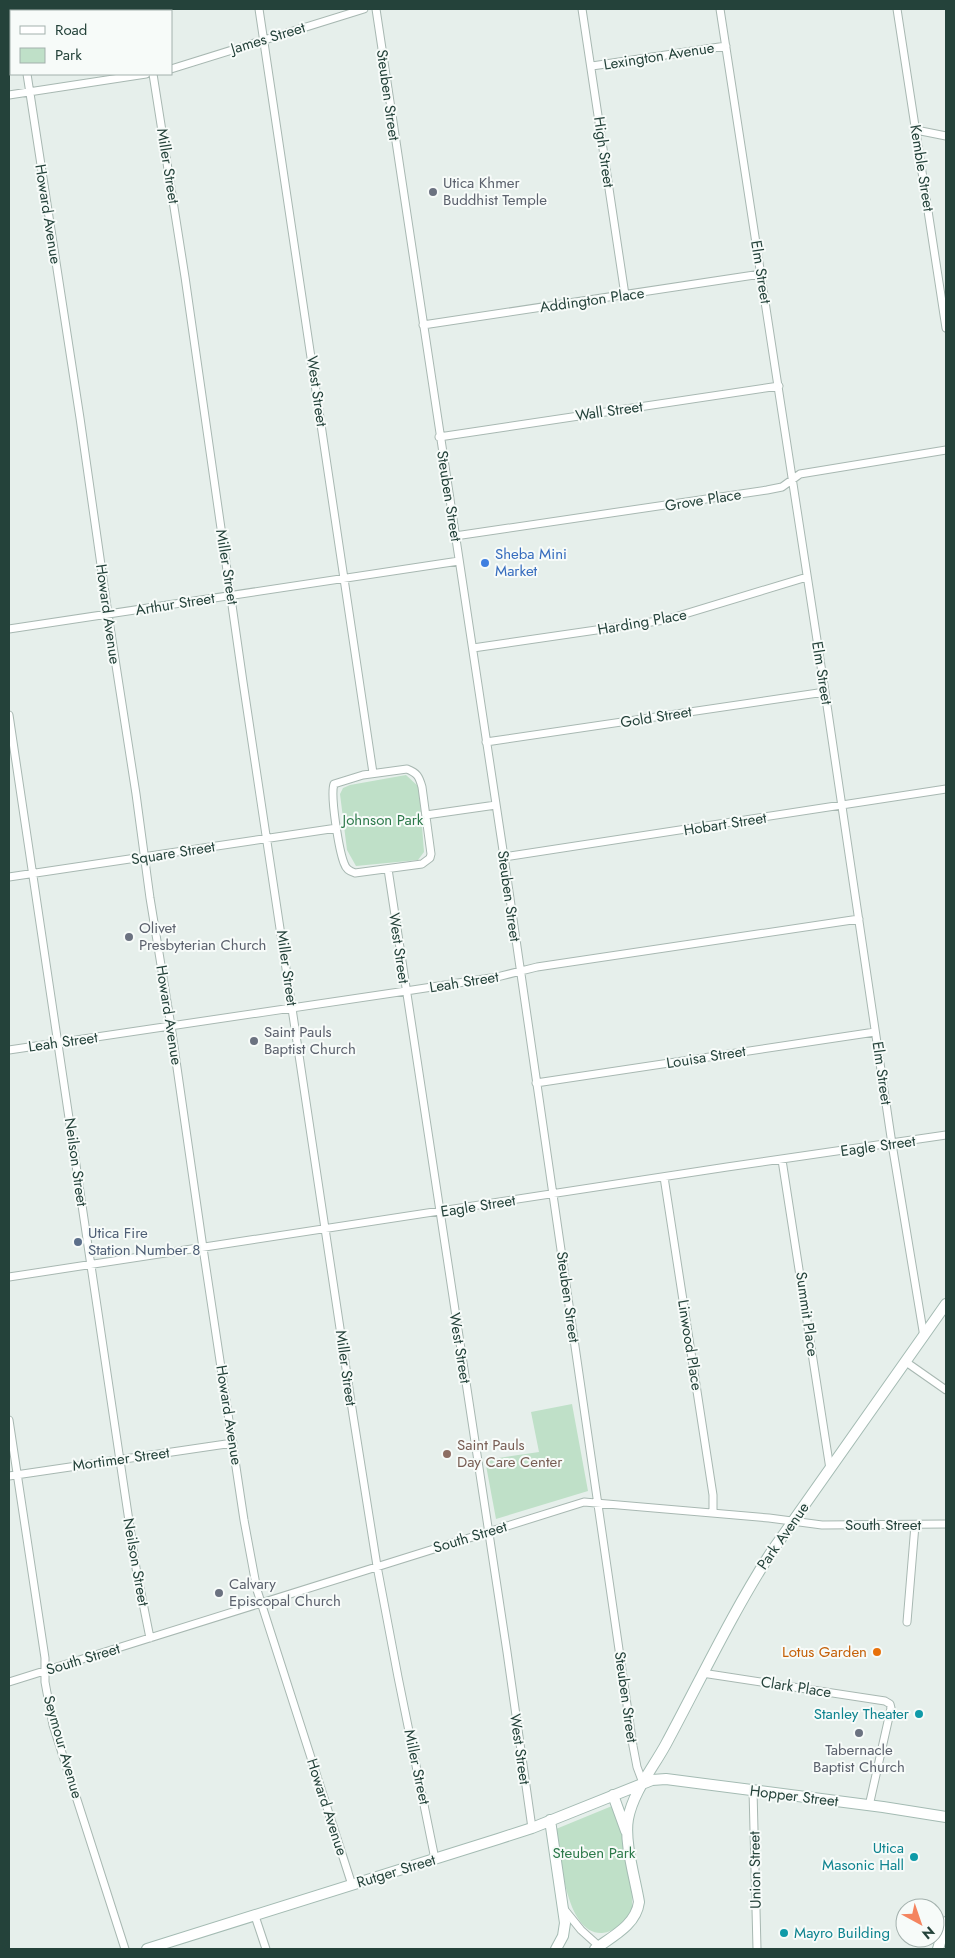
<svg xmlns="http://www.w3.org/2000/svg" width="955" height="1958" viewBox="0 0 955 1958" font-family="Jost,sans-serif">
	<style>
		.green { fill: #bfe0c8 }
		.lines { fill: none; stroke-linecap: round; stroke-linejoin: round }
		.street-casing { stroke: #a8b8b2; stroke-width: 9 }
		.secondary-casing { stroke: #a4bbb3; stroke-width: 12 }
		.street { stroke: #fff; stroke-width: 7 }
		.secondary { stroke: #fff; stroke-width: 10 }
		.worship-dot { fill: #6b7280; stroke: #f7fbf9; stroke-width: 2 }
		.shop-dot { fill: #3f7fe0; stroke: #f7fbf9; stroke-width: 2 }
		.service-dot { fill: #5c6f8a; stroke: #f7fbf9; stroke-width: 2 }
		.education-dot { fill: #8d6e63; stroke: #f7fbf9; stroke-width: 2 }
		.food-dot { fill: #e8710a; stroke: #f7fbf9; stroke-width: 2 }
		.culture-dot { fill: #0f9aa8; stroke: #f7fbf9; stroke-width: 2 }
		.labels { text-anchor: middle; stroke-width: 4; stroke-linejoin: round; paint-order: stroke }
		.street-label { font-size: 15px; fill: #24423a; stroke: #f7fbf9 }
		.worship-label { font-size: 15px; fill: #5b616d; stroke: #f7fbf9; text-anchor: start }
		.shop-label { font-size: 15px; fill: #366cbe; stroke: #f7fbf9; text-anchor: start }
		.park-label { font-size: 15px; fill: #2d7a4b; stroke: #f7fbf9 }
		.service-label { font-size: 15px; fill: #4e5e75; stroke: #f7fbf9; text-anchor: start }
		.education-label { font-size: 15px; fill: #785e54; stroke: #f7fbf9; text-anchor: start }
		.food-label { font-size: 15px; fill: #c56008; stroke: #f7fbf9; text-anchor: end }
		.culture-label { font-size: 15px; fill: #0d838f; stroke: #f7fbf9; text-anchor: end }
	</style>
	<rect width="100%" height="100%" fill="#e6efeb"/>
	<!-- green -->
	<path class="green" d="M406,775L419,787L424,852L418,860L356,866L347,850L340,794L343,788L350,785Z
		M572,1404L588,1491L496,1519L485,1460L539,1452L531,1412Z
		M612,1806C626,1839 633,1875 632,1911C626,1921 615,1932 602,1933C565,1934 561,1856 556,1829Z"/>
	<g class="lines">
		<!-- street casing -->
		<g class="street-casing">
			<path id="street" d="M17,9L18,11
				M143,9V11
				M259,9L373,773
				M376,9L504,857L633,1746L637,1767L643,1783
				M582,9L625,295
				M720,9L825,692L892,1144L924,1337
				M897,9L946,328
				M592,66L726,46
				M171,69L364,9
				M27,74L80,418L108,614L136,794L150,898L171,1026L203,1248L244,1520L257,1590L352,1885
				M153,74L185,277L243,682L353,1415L377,1566L398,1677L435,1859
				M9,95L146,74
				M916,130L946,136
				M423,325L761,274
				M439,437L779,386
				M455,536L767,490L782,487L800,474L946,450
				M9,629L459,561
				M473,648L665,620L807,577
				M9,715L136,1568L150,1638
				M486,742L825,692
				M407,769C417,773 419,776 422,787L431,854L430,858L422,864L355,873C349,871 346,869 344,863C339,850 330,796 334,784L363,775Z
				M426,815L496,805
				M504,857L946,789
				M388,869L507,1652L532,1828
				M9,877L337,828
				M9,1050L406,991L497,977L537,967L859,919
				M536,1083L875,1032
				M782,1160L830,1469
				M664,1177L713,1495V1513
				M9,1277L727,1167L946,1135
				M906,1362L946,1390
				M9,1420L45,1658V1682L53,1725L125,1949
				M9,1476L233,1443
				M907,1622L915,1525
				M702,1673L885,1701L890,1704L891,1708L869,1806
				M9,1682L584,1502L769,1518L822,1525L946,1524
				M753,1790L757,1949
				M564,1909L581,1930L601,1948
				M255,1916L266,1949"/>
		</g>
		<!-- secondary casing -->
		<g class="secondary-casing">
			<path id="secondary" d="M613,1795L626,1831
				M550,1820L565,1923L563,1936L556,1949
				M147,1949L498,1839L532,1828L652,1780L666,1779L883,1807L946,1817
				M595,1949C613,1936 636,1925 639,1902C635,1878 624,1842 628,1819C633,1792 653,1768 666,1744C701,1679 732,1613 772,1551L946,1304
				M938,1949L946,1922"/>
		</g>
		<!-- street -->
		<use href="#street" class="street"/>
		<!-- secondary -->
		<use href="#secondary" class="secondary"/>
	</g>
	<!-- markers -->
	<g class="worship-dot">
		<circle cx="433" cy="192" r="5"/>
		<circle cx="129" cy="937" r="5"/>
		<circle cx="254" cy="1041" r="5"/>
		<circle cx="219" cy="1593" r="5"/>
		<circle cx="859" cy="1733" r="5"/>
	</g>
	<circle class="shop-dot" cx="485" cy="563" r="5"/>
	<circle class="service-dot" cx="78" cy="1242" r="5"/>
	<circle class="education-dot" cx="447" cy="1454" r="5"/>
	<circle class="food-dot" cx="877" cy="1652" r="5"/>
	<g class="culture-dot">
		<circle cx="919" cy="1714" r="5"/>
		<circle cx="914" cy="1857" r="5"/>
		<circle cx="784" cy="1933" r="5"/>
	</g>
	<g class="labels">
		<!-- street labels -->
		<g class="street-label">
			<text transform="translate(268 38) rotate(-17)" y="5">James Street</text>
			<text transform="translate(659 56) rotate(-9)" y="5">Lexington Avenue</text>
			<text transform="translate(388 95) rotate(82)" y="5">Steuben Street</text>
			<text transform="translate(604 152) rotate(82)" y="5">High Street</text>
			<text transform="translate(168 166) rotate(81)" y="5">Miller Street</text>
			<text transform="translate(922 168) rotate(81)" y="5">Kemble Street</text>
			<text transform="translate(48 214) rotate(81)" y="5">Howard Avenue</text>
			<text transform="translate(761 272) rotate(81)" y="5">Elm Street</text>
			<text transform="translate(592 300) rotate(-8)" y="5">Addington Place</text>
			<text transform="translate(317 391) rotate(82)" y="5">West Street</text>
			<text transform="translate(609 411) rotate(-8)" y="5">Wall Street</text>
			<text transform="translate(449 496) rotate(81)" y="5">Steuben Street</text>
			<text transform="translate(703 500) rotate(-9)" y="5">Grove Place</text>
			<text transform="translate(227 567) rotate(81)" y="5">Miller Street</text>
			<text transform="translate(175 604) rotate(-9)" y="5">Arthur Street</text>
			<text transform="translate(108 614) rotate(82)" y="5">Howard Avenue</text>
			<text transform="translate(642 622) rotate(-10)" y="5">Harding Place</text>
			<text transform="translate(822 673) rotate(81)" y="5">Elm Street</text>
			<text transform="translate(656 717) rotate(-9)" y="5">Gold Street</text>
			<text transform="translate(725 824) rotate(-9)" y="5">Hobart Street</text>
			<text transform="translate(173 853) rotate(-9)" y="5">Square Street</text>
			<text transform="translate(509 896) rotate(82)" y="5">Steuben Street</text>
			<text transform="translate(399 948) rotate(82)" y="5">West Street</text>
			<text transform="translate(287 968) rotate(82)" y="5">Miller Street</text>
			<text transform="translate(464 982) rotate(-9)" y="5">Leah Street</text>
			<text transform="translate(169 1015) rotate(81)" y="5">Howard Avenue</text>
			<text transform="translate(63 1042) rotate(-8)" y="5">Leah Street</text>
			<text transform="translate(706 1057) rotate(-9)" y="5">Louisa Street</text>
			<text transform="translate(882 1073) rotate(82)" y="5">Elm Street</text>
			<text transform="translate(878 1146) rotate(-8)" y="5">Eagle Street</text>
			<text transform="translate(76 1162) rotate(82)" y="5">Neilson Street</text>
			<text transform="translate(478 1206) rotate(-9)" y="5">Eagle Street</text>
			<text transform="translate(568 1297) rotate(82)" y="5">Steuben Street</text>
			<text transform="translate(807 1314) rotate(82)" y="5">Summit Place</text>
			<text transform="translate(690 1345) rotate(81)" y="5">Linwood Place</text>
			<text transform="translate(460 1348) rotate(81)" y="5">West Street</text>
			<text transform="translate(346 1368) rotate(82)" y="5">Miller Street</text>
			<text transform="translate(229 1415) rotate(81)" y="5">Howard Avenue</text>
			<text transform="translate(121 1459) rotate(-8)" y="5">Mortimer Street</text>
			<text x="883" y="1530">South Street</text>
			<text transform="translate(783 1536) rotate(-55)" y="5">Park Avenue</text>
			<text transform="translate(470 1537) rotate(-17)" y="5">South Street</text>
			<text transform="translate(136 1562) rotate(80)" y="5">Neilson Street</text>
			<text transform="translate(83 1659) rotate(-17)" y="5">South Street</text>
			<text transform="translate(796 1687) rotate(9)" y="5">Clark Place</text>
			<text transform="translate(626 1697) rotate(82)" y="5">Steuben Street</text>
			<text transform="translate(63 1747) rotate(74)" y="5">Seymour Avenue</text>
			<text transform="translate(520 1749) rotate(82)" y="5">West Street</text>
			<text transform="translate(417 1767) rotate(78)" y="5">Miller Street</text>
			<text transform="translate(794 1796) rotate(7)" y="5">Hopper Street</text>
			<text transform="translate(327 1807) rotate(72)" y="5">Howard Avenue</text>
			<text transform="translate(755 1870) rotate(-91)" y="5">Union Street</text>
			<text transform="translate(396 1871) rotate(-17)" y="5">Rutger Street</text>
		</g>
		<!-- worship labels -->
		<g class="worship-label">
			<text x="443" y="188">Utica Khmer<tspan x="443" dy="17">Buddhist Temple</tspan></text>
			<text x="139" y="933">Olivet<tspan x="139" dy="17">Presbyterian Church</tspan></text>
			<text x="264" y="1037">Saint Pauls<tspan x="264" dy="17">Baptist Church</tspan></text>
			<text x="229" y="1589">Calvary<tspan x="229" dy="17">Episcopal Church</tspan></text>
			<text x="859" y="1755" text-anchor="middle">Tabernacle<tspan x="859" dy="17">Baptist Church</tspan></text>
		</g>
		<!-- shop labels -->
		<g class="shop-label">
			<text x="495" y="559">Sheba Mini<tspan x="495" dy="17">Market</tspan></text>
		</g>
		<!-- park labels -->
		<g class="park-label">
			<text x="383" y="825">Johnson Park</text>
			<text x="594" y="1858">Steuben Park</text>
		</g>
		<!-- service labels -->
		<g class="service-label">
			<text x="88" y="1238">Utica Fire<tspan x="88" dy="17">Station Number 8</tspan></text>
		</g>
		<!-- education labels -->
		<g class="education-label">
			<text x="457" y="1450">Saint Pauls<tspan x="457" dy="17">Day Care Center</tspan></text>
		</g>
		<!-- food labels -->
		<g class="food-label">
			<text x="867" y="1657">Lotus Garden</text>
		</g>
		<!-- culture labels -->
		<g class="culture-label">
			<text x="909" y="1719">Stanley Theater</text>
			<text x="904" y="1853">Utica<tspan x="904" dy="17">Masonic Hall</tspan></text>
			<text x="794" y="1938" text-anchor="start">Mayro Building</text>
		</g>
	</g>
	<!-- border -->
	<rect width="955" height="1958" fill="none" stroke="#24423a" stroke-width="20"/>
	<!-- legend -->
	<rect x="10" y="10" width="162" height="65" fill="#f7fbf9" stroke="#a3b1ad"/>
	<rect x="20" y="26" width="25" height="8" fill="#ffffff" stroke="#a3b1ad"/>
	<text x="55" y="35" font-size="15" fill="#24423a">Road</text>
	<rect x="20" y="48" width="25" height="15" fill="#bfe0c8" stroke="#a3b1ad"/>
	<text x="55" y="60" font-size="15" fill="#24423a">Park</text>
	<!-- north arrow -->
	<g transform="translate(920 1923) rotate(140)"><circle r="24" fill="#f7fbf9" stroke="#a3b1ad"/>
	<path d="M0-4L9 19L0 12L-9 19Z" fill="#f4845f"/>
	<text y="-8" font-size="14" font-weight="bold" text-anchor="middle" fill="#24423a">N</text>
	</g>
</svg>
